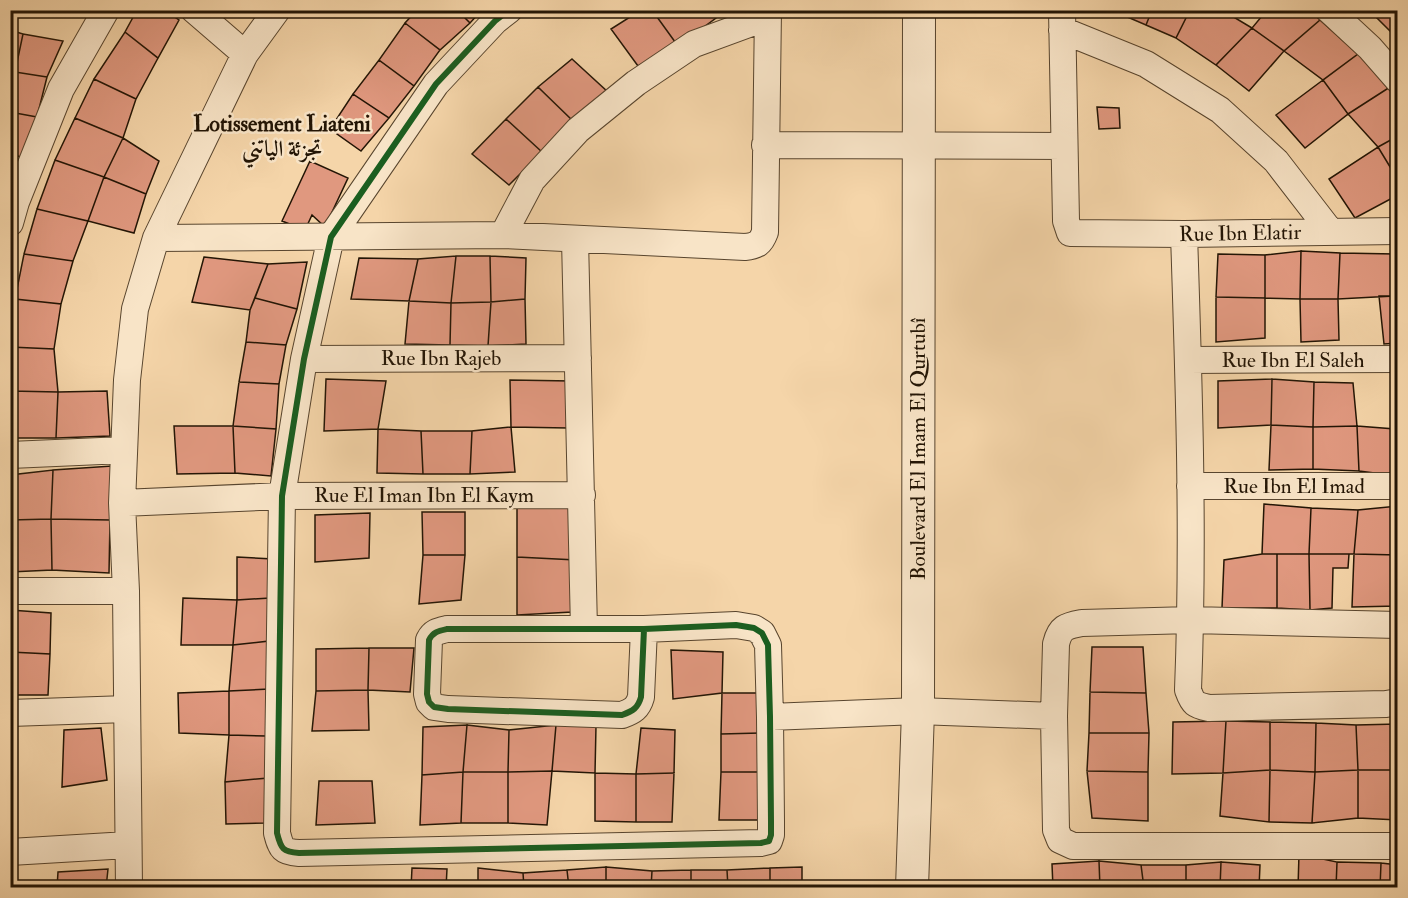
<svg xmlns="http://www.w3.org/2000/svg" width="1408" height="898" viewBox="0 0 1408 898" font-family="'IM FELL Double Pica',Amiri,serif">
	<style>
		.building { fill: #e0987f; stroke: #231505; stroke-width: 1.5 }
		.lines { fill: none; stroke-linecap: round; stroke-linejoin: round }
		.minor-casing { stroke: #58452e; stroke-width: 28 }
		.tertiary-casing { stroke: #58452e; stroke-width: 34 }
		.minor { stroke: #f8e4c7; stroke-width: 26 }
		.tertiary { stroke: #f8e4c7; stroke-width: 32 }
		.cycleway-casing { stroke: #f8e4c7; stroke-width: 10 }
		.cycleway { stroke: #1b5e20; stroke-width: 6 }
		.labels { text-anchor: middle; stroke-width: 5; stroke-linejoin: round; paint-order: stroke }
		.street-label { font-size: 21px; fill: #231505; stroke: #f8e4c7 }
		.neighbourhood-label { font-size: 22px; font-weight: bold; fill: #231505; stroke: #f8e4c7 }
	</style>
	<rect width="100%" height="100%" fill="#f5d5a9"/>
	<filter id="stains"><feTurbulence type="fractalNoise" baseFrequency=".00333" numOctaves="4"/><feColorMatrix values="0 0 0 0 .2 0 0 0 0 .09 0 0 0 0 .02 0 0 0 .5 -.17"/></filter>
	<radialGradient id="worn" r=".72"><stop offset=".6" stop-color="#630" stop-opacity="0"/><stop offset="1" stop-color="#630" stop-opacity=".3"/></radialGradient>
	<!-- building -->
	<path class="building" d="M137,10H164L179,20L158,58L125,32Z
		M417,10H457L470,23L440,50L405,23Z
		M457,10H482L470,23Z
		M641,10H652L678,46L638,66L611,29Z
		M652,10H711L716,18L678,46Z
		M1111,10H1152L1146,25Z
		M1152,10H1190L1176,38L1146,25Z
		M1190,10H1222L1252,28L1216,65L1176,38Z
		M1267,10H1310L1320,20L1284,51L1252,28Z
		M1372,10H1398V39L1371,12Z
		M1320,20L1358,54L1323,80L1284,51Z
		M405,23L440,50L414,86L379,60Z
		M1252,28L1284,51L1249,91L1216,65Z
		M10,30L23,34L15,72L10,71Z
		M125,32L158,58L136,99L94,79Z
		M23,34L63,41L47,77L15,72Z
		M1358,54L1390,87L1348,114L1323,80Z
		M572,59L609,93L573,121L538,87Z
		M379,60L414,86L389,118L353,94Z
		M10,71L15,72L10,92Z
		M15,72L47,77L37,117L10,112V92Z
		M94,79L136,99L123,138L75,118Z
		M1323,80L1348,114L1305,148L1276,115Z
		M538,87L573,121L542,152L506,119Z
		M1390,87L1398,99V136L1378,147L1348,114Z
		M353,94L389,118L361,151L330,129Z
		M1097,107L1119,108L1120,128L1099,129Z
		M10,112L37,117L28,160L10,153Z
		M75,118L123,138L104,177L55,160Z
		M506,119L542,152L509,185L472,154Z
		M1398,136V180L1378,147Z
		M123,138L159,161L146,194L104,177Z
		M1378,147L1398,180V195L1355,218L1329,179Z
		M55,160L104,177L88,221L37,209Z
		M310,161L348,178L325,227L312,215L305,230L282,221Z
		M104,177L146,194L134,233L88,221Z
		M37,209L88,221L73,261L24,254Z
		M1301,251L1340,253L1338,299H1300Z
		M1301,251L1300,299L1265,298V255Z
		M1340,253L1395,254L1394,296L1338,299Z
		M24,254L73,261L61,304L15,299Z
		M1218,254L1265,255V298L1216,297Z
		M1395,254H1398V296H1394Z
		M456,256L451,303L409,301L418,259Z
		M456,256H490L491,302L451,303Z
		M490,256L526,258L525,299L491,302Z
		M204,257L268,264L250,310L192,302Z
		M359,258L418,259L409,301L351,299Z
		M307,262L297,309L255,298L268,264Z
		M1379,296H1398V343L1384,344Z
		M1216,297L1265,298V338L1216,342Z
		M255,298L297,309L286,345L246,342L250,310Z
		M15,299L61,304L54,349L10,347V325Z
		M525,299L526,344L488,346L491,302Z
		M1300,299H1338L1339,340L1301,342Z
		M409,301L451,303L450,345L405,344Z
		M491,302L488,346L450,345L451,303Z
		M246,342L286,345L279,384L239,382Z
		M10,347L54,349L58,392L10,391Z
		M326,379L386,381L378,429L324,431Z
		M1272,379L1314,382L1313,427L1271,425Z
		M1272,379L1271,425L1218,428V381Z
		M510,380L571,381L568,428L511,427Z
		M239,382L279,384L276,429L233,426Z
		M1314,382L1353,383L1357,426L1313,427Z
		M10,391L58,392L56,438H10Z
		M107,391L110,436L56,438L58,392Z
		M1398,396V429H1395Z
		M1271,425L1313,427V469L1269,470Z
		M174,426H233L235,473L177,474Z
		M233,426L276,429L271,476L235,473Z
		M1357,426L1395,429L1398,476L1359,471Z
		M1357,426L1359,471L1313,469V427Z
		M511,427L515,472L470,474L472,431Z
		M378,429L421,431L423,474L377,473Z
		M421,431H472L470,474H423Z
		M112,466L110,520L51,519L53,470Z
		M53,470L51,519L10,520V475Z
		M1264,504L1311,508L1309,554H1262Z
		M517,506L575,507L576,560L517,557Z
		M1398,506V555L1354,554L1358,510Z
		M1311,508L1358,510L1354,554H1309Z
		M422,512H465V555H423Z
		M370,513L369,558L315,562V515Z
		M51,519L110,520L109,573L52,570Z
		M51,519L52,570L10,572V520Z
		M1262,554H1277V608H1222L1224,560Z
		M1277,554H1309L1310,610L1277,608Z
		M1309,554H1349L1348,568H1333L1332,608L1310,610Z
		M1354,554L1398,555V606L1352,607Z
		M423,555H465L461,600L419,604Z
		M237,557L273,559L270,598L237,600Z
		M517,557L576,560L572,612L517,615Z
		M183,598L237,600L233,645H181Z
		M270,598L269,641L233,645L237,600Z
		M10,610L51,613L50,654L10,652Z
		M269,641V689L229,691L233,645Z
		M1092,647H1143L1146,693L1090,692Z
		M369,648H414L410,692L368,690Z
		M369,648L368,690L316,691V649Z
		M671,650L723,652L722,693L673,699Z
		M10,652L50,654L48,695H10Z
		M269,689L266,736L229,735V691Z
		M368,690L369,730L312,731L316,691Z
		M229,691V735L179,733L178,693Z
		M1090,692L1146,693L1149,733H1089Z
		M722,693H759L760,733L721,734Z
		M1226,721L1270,722V770L1223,773Z
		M1226,721L1223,773L1172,774L1173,722Z
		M1270,722L1316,723L1315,772L1270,770Z
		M1316,723L1356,725L1358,770L1315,772Z
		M1398,724V770H1358L1356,725Z
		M467,725L509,730L508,772H463Z
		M467,725L463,772L422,775L423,727Z
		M556,725L552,771L508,772L509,730Z
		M556,725L596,726L595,773L552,771Z
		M101,728L107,780L62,787L64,730Z
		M641,728L675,730L674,773L636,774Z
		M760,733V772H721V734Z
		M1089,733H1149L1148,772L1087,771Z
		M229,735L266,736L268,778L225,782Z
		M1270,770L1269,822L1220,816L1223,773Z
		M1270,770L1315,772L1312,823L1269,822Z
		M1358,770V818L1312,823L1315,772Z
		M1358,770H1398V820L1358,818Z
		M552,771L547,825L508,823V772Z
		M1087,771L1148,772V821L1092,818Z
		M463,772L461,823L420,825L422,775Z
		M463,772H508V823H461Z
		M721,772H760L761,820H719Z
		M595,773L636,774V822L595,821Z
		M674,773L672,822H636V774Z
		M268,778L265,823L226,824L225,782Z
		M319,781H372L375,823L316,825Z
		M1299,854L1337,862L1336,888H1298Z
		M1099,861L1141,865L1144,888H1100Z
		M1099,861L1100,888H1053L1052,864Z
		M1221,862L1260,865L1259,888H1220Z
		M1221,862L1220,888H1186V865Z
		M1337,862L1381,863L1380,888H1336Z
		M1381,863L1398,865V888H1380Z
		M1141,865H1186V888H1144Z
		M606,867L652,871L651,888H606Z
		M606,867V888H569L567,870Z
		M802,867V888H770V868Z
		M412,868L447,869L446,888H411Z
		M478,868L523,873L524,888H478Z
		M770,868V888H728L727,870Z
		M108,869L106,888H57L58,872Z
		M567,870L569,888H524L523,873Z
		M691,870H727L728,888H691Z
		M691,870V888H651L652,871Z"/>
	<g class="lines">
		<!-- minor casing -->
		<g class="minor-casing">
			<path id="minor" d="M194,10L245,54
				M509,10L495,21L436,84L331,237L304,359L282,496L277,833C281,849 283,852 299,853L761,843L769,841L771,835V821L770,717L768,645L762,633L754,628L736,625L644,629H447C438,631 433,632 429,640L427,694L429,702L434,707L448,709L622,715C633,711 638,708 641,697L644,629
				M1062,10L1066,221L1070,233L1184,234L1398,231
				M1329,10L1370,48L1398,80
				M1062,30L1146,64L1220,110L1276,161L1330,231
				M765,145L1064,146
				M10,223L16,202L61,89L106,10
				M1184,234C1189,386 1194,538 1188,690C1193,704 1195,705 1209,708L1386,704L1398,702
				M503,235L532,180L578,130L636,83L694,44L768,17
				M156,238L503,235L745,247C757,246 761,243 765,232L768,10
				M575,239L584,629
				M304,359L578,358
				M1188,360L1398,359
				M10,455L124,450
				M1190,486H1398
				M122,503L282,496L582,495
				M10,591H126
				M1398,625L1191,620L1082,623C1066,626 1060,627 1056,644L1054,716L1056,830L1060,840L1073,846H1398
				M10,713L127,709
				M770,717L918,711L1054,716
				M10,852L128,845
				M129,888L126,591L122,503L127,380L135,309L156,238L245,54L277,10"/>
		</g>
		<!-- tertiary casing -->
		<g class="tertiary-casing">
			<path id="tertiary" d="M912,888L918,711L919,10"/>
		</g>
		<!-- minor -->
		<use href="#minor" class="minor"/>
		<!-- tertiary -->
		<use href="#tertiary" class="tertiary"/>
		<!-- cycleway casing -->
		<g class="cycleway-casing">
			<path id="cycleway" d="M509,10L495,21L436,84L331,237L304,359L282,496L277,833C281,849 283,852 299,853L761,843L769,841L771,835V821L770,717L768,645L762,633L754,628L736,625L644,629H447C438,631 433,632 429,640L427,694L429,702L434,707L448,709L622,715C633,711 638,708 641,697L644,629"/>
		</g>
		<!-- cycleway -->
		<use href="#cycleway" class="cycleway"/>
	</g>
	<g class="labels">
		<!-- street labels -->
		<g class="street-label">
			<text transform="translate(1240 233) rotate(-1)" y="7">Rue Ibn Elatir</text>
			<text x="441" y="365">Rue Ibn Rajeb</text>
			<text x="1293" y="367">Rue Ibn El Saleh</text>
			<text transform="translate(918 449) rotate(-90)" y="7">Boulevard El Imam El Qurtubî</text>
			<text x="1294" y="493">Rue Ibn El Imad</text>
			<text x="424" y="502">Rue El Iman Ibn El Kaym</text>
		</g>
		<!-- neighbourhood labels -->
		<g class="neighbourhood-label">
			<text x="282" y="131">Lotissement Liateni<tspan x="282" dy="25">تجزئة الياتني</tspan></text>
		</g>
	</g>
	<!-- margin -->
	<rect width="1408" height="898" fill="none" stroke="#f5d5a9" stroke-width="36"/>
	<rect x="12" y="12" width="1384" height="874" fill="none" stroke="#231505" stroke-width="3"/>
	<rect x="18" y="18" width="1372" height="862" fill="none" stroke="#231505" stroke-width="1.5"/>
	<rect width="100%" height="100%" filter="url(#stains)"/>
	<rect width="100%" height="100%" fill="url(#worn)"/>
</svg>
